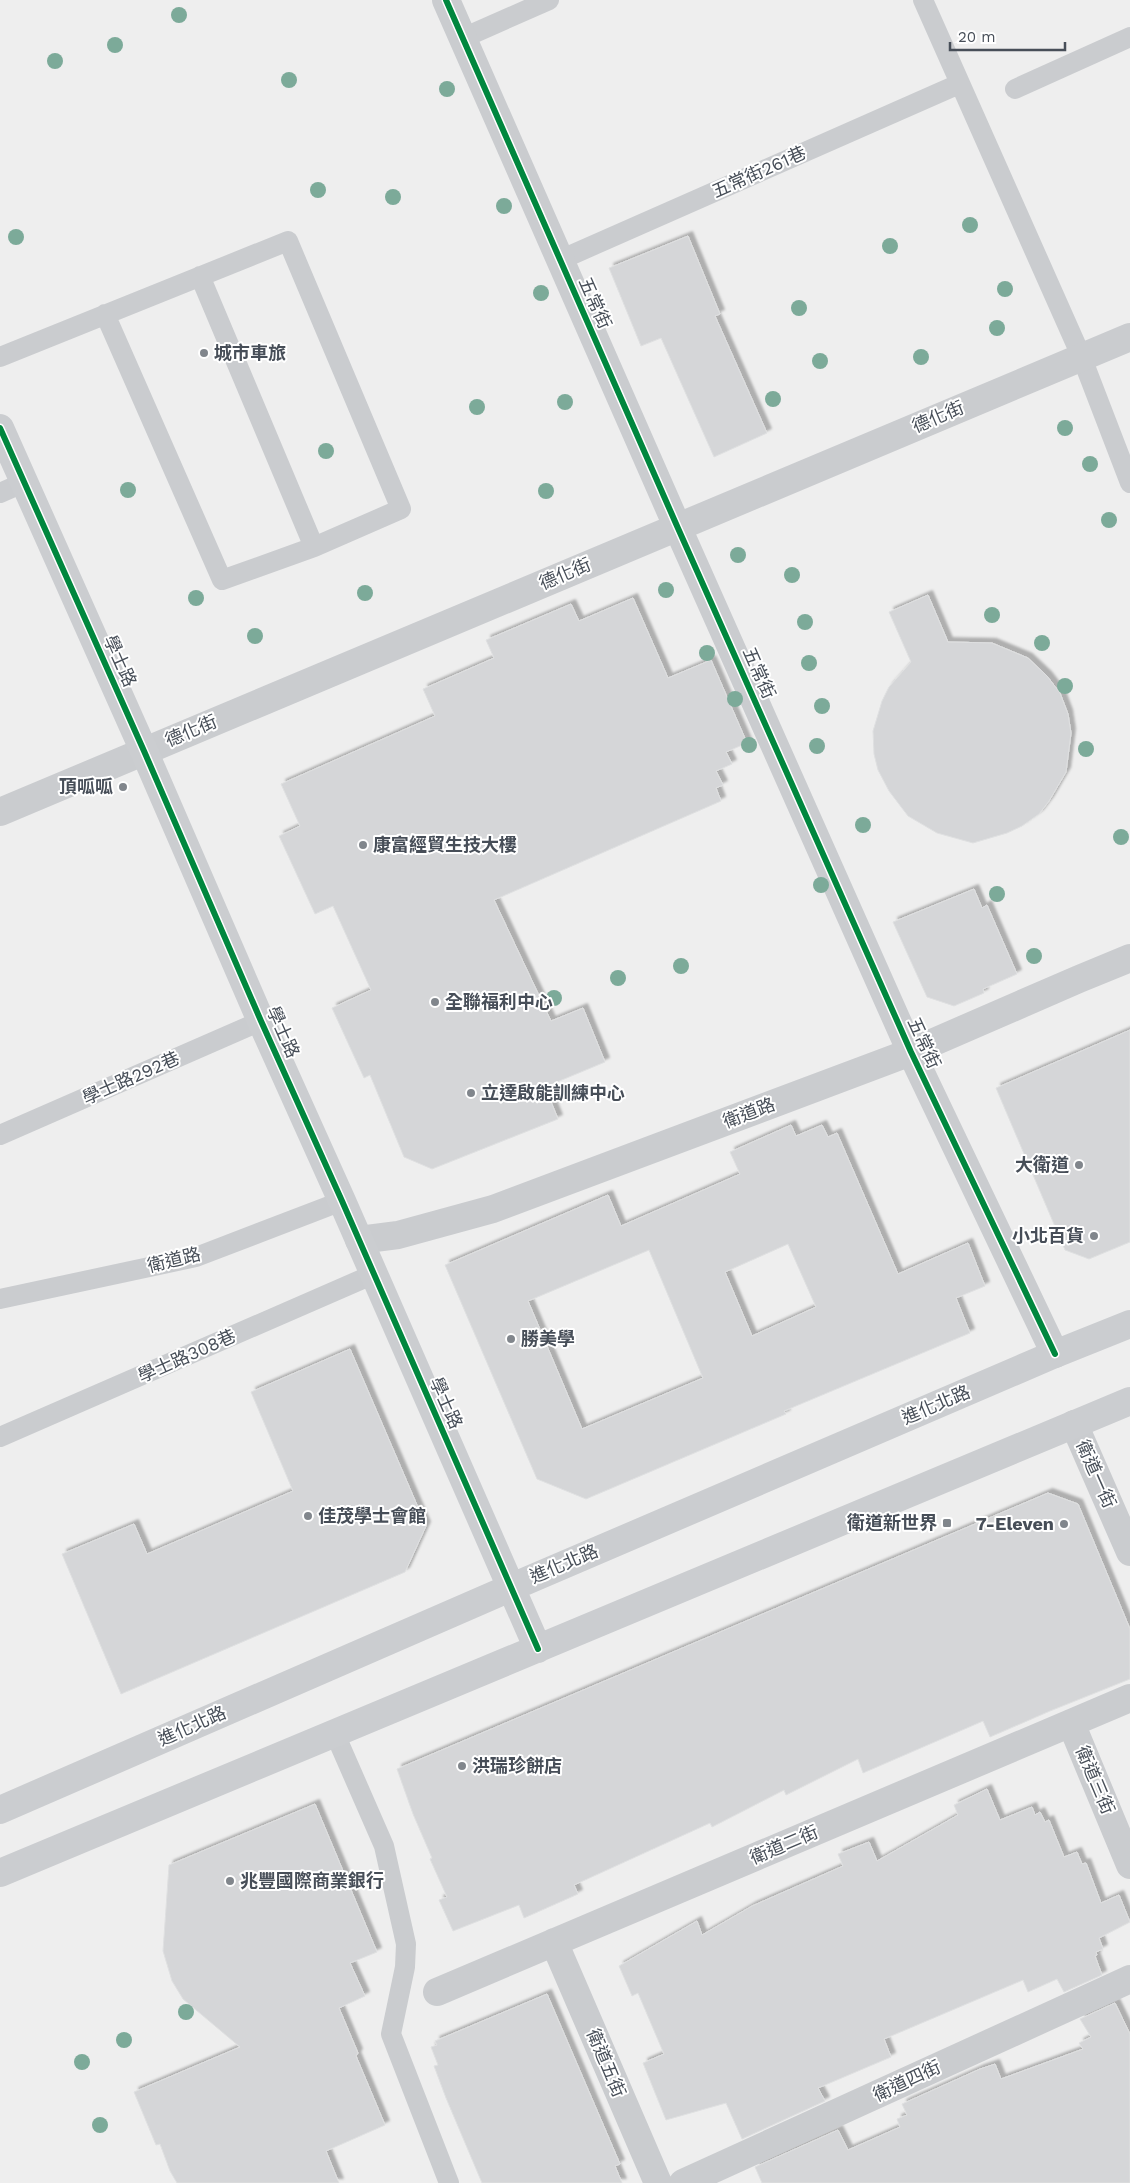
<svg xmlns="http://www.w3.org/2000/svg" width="1130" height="2183" viewBox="0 0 1130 2183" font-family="'Work Sans','Noto Sans TC',sans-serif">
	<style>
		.building { fill: #d5d6d8; stroke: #dfe0e1; fill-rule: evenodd; filter: url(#shadow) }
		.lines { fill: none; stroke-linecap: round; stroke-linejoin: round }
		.lane { stroke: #cacccf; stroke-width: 20 }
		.street { stroke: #cacccf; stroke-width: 28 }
		.secondary { stroke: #cbcdd0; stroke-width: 28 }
		.cycleway-casing { stroke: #fff; stroke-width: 9 }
		.cycleway { stroke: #00873e; stroke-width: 6 }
		.tree { fill: #7caa99 }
		.poi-dot { fill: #81868c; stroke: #fff; stroke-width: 2 }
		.labels { text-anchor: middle; stroke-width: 4; stroke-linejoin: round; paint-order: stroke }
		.street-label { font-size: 18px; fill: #474e58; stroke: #fff }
		.poi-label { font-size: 18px; font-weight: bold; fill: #474e58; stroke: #fff; text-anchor: start }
	</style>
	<defs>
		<filter id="shadow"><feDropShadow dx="4.5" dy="-4.5" stdDeviation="1" flood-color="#0004"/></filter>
	</defs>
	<rect width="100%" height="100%" fill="#eee"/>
	<!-- building -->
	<path class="building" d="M688,236L720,314L715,316L767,433L714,457L661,338L641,346L609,268Z
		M928,595L948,642L992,643L1028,658L1047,676L1060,693L1068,714L1071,733L1066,772L1049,801L1039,814L1022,826L1007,833L973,843L937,833L908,816L889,791L878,770L874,754L873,731L882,701L889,687L911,662L889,612Z
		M633,598L668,678L711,660L747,743L726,752L732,764L716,771L723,785L716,788L721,801L494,900L551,1021L583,1008L605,1062L545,1087L558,1119L432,1169L404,1157L370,1075L364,1078L332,1008L371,990L333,906L315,914L279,836L300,826L281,784L435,716L423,689L494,658L486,640L571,604L579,621Z
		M974,889L982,908L987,905L1017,974L983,989L984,993L954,1006L927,997L893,922Z
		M1130,1030V1242L1089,1259L1065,1250L996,1088Z
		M791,1125L796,1136L822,1125L828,1137L837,1133L898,1274L968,1243L985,1286L956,1298L970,1333L784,1411L786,1414L586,1499L537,1479L445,1265L608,1195L621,1226L740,1174L730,1152ZM788,1244L816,1307L752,1336L725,1272ZM649,1250L703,1378L582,1429L528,1301Z
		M350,1349L426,1526L405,1572L121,1694L62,1554L134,1524L147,1554L293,1491L251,1392Z
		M1048,1493L1078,1504L1130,1629V1679L1050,1711L990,1737L983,1721L863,1773L858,1759L786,1795L784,1790L712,1827L710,1823L574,1885L578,1894L524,1918L519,1905L453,1931L439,1900L447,1897L430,1859L432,1858L413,1814L397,1769Z
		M987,1789L1000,1820L1032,1807L1035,1815L1040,1812L1045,1822L1049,1820L1064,1857L1077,1852L1082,1864L1086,1863L1101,1903L1119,1895L1130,1922L1099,1938L1103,1949L1096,1952L1097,1955L1095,1956L1102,1975L1064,1992L1057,1979L1028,1992L1023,1980L884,2039L891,2057L818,2088L825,2101L742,2139L726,2103L666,2120L643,2063L664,2054L638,1993L632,1996L619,1966L697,1921L702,1935L752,1906L843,1866L838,1854L869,1842L877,1861L958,1815L954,1805Z
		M315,1804L377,1952L350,1963L365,1996L339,2008L358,2053L356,2056L385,2125L326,2151L339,2183H177L170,2171L160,2144L156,2145L134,2092L240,2047L183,1999L172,1981L163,1951L169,1865Z
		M547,1994L620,2164L615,2166L622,2183H482L446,2098L434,2066L438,2065L431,2047L437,2045L435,2041Z
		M1115,2003L1130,2034V2183H762L755,2167L838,2130L848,2150L900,2127L897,2119L907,2115L902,2104L980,2069L995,2064L1001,2079L1083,2049L1079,2043L1091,2037L1080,2019Z"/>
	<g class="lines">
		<!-- lane -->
		<path class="lane" d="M923,0L1082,358L1130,483
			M463,38L549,0
			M1015,89L1130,37
			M560,260L959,84
			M105,314L222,580L314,547
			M0,357L288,241L401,509L314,547L200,276
			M0,493L25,482
			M0,1135L261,1021
			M0,1299L196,1257L342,1201
			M0,1437L374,1274
			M335,1734L384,1846L406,1944L405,1967L391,2034L449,2183"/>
		<!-- street -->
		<path class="street" d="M446,0L677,526L911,1052L1055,1354
			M0,812L1130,337
			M359,1240L398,1235L493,1209L911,1052L1079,979L1130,958
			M1074,1424L1130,1552
			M1071,1723L1130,1865
			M554,1942L658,2183
			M437,1992L1130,1698
			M683,2183L1130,1979"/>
		<!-- secondary -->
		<path class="secondary" d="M0,428L144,751L261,1021L342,1201L538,1649
			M0,1810L510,1588L1055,1354L1130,1324
			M0,1873L1130,1401"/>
		<!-- cycleway casing -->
		<g class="cycleway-casing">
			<path id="cycleway" d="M446,0L677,526L911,1052L1055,1354
				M0,428L144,751L261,1021L342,1201L538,1649"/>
		</g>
		<!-- cycleway -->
		<use href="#cycleway" class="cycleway"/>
	</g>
	<!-- trees -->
	<g class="tree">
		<circle cx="179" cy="15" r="8"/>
		<circle cx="115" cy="45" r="8"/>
		<circle cx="55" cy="61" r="8"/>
		<circle cx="289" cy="80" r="8"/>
		<circle cx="447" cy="89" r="8"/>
		<circle cx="318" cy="190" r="8"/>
		<circle cx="393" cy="197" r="8"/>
		<circle cx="504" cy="206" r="8"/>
		<circle cx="970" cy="225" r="8"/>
		<circle cx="16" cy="237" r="8"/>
		<circle cx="890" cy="246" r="8"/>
		<circle cx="1005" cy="289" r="8"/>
		<circle cx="541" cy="293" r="8"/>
		<circle cx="799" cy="308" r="8"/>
		<circle cx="997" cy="328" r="8"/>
		<circle cx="921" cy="357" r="8"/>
		<circle cx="820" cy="361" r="8"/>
		<circle cx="773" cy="399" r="8"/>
		<circle cx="565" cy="402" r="8"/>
		<circle cx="477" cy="407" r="8"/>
		<circle cx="1065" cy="428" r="8"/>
		<circle cx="326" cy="451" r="8"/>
		<circle cx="1090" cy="464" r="8"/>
		<circle cx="128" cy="490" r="8"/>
		<circle cx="546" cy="491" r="8"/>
		<circle cx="1109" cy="520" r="8"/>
		<circle cx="738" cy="555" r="8"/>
		<circle cx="792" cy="575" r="8"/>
		<circle cx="666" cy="590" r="8"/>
		<circle cx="365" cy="593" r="8"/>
		<circle cx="196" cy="598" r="8"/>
		<circle cx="992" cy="615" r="8"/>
		<circle cx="805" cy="622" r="8"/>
		<circle cx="255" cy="636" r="8"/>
		<circle cx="1042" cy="643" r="8"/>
		<circle cx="707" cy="653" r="8"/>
		<circle cx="809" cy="663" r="8"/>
		<circle cx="1065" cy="686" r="8"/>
		<circle cx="735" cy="699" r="8"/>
		<circle cx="822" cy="706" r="8"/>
		<circle cx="749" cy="745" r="8"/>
		<circle cx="817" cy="746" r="8"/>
		<circle cx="1086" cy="749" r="8"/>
		<circle cx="863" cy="825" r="8"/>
		<circle cx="1121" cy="837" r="8"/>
		<circle cx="821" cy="885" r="8"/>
		<circle cx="997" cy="894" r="8"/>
		<circle cx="1034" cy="956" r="8"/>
		<circle cx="681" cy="966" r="8"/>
		<circle cx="618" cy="978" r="8"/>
		<circle cx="554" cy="998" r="8"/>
		<circle cx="186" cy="2012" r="8"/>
		<circle cx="124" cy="2040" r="8"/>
		<circle cx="82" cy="2062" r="8"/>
		<circle cx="100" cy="2125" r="8"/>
	</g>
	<!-- markers -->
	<g class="poi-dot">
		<circle cx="204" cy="353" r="5"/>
		<circle cx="123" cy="787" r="5"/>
		<circle cx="363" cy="845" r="5"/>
		<circle cx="435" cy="1002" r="5"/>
		<circle cx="471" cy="1093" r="5"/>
		<circle cx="1079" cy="1165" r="5"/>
		<circle cx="1094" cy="1236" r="5"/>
		<circle cx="511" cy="1339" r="5"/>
		<circle cx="308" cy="1516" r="5"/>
		<rect x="942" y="1518" width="10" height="10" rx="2.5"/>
		<circle cx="1064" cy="1524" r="5"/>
		<circle cx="462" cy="1766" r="5"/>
		<circle cx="230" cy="1881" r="5"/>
	</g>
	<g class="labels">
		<!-- street labels -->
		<g class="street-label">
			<text transform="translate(759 172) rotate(-24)" y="6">五常街261巷</text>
			<text transform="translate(595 303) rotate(66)" y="6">五常街</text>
			<text transform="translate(938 417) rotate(-23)" y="6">德化街</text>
			<text transform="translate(565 574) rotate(-23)" y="6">德化街</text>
			<text transform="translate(120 661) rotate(66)" y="6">學士路</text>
			<text transform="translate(759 673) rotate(66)" y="6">五常街</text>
			<text transform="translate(191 731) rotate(-23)" y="6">德化街</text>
			<text transform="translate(283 1032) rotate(66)" y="6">學士路</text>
			<text transform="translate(924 1043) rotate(65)" y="6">五常街</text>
			<text transform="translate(131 1078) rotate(-24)" y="6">學士路292巷</text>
			<text transform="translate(749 1113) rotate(-21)" y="6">衛道路</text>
			<text transform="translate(174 1260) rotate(-14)" y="6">衛道路</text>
			<text transform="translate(187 1356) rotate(-24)" y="6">學士路308巷</text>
			<text transform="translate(446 1403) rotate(66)" y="6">學士路</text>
			<text transform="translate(936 1405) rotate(-23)" y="6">進化北路</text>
			<text transform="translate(1096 1474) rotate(66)" y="6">衛道一街</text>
			<text transform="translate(564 1564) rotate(-23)" y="6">進化北路</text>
			<text transform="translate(192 1726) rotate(-24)" y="6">進化北路</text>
			<text transform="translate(1095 1780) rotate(67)" y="6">衛道三街</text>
			<text transform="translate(784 1845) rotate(-23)" y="6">衛道二街</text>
			<text transform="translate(606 2063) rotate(67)" y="6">衛道五街</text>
			<text transform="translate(907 2081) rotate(-25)" y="6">衛道四街</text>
		</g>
		<!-- poi labels -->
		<g class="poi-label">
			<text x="214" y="359">城市車旅</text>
			<text x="113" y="793" text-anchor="end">頂呱呱</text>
			<text x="373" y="851">康富經貿生技大樓</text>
			<text x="445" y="1008">全聯福利中心</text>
			<text x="481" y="1099">立達啟能訓練中心</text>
			<text x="1069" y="1171" text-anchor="end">大衛道</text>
			<text x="1084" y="1242" text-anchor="end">小北百貨</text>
			<text x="521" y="1345">勝美學</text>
			<text x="318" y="1522">佳茂學士會館</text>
			<text x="937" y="1529" text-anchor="end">衛道新世界</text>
			<text x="1054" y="1530" text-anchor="end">7-Eleven</text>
			<text x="472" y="1772">洪瑞珍餅店</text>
			<text x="240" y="1887">兆豐國際商業銀行</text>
		</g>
	</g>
	<!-- scale -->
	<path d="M950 42v8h115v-8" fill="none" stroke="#474e58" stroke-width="2.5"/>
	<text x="958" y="42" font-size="15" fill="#474e58" stroke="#ffffff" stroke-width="4" paint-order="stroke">20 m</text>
</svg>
